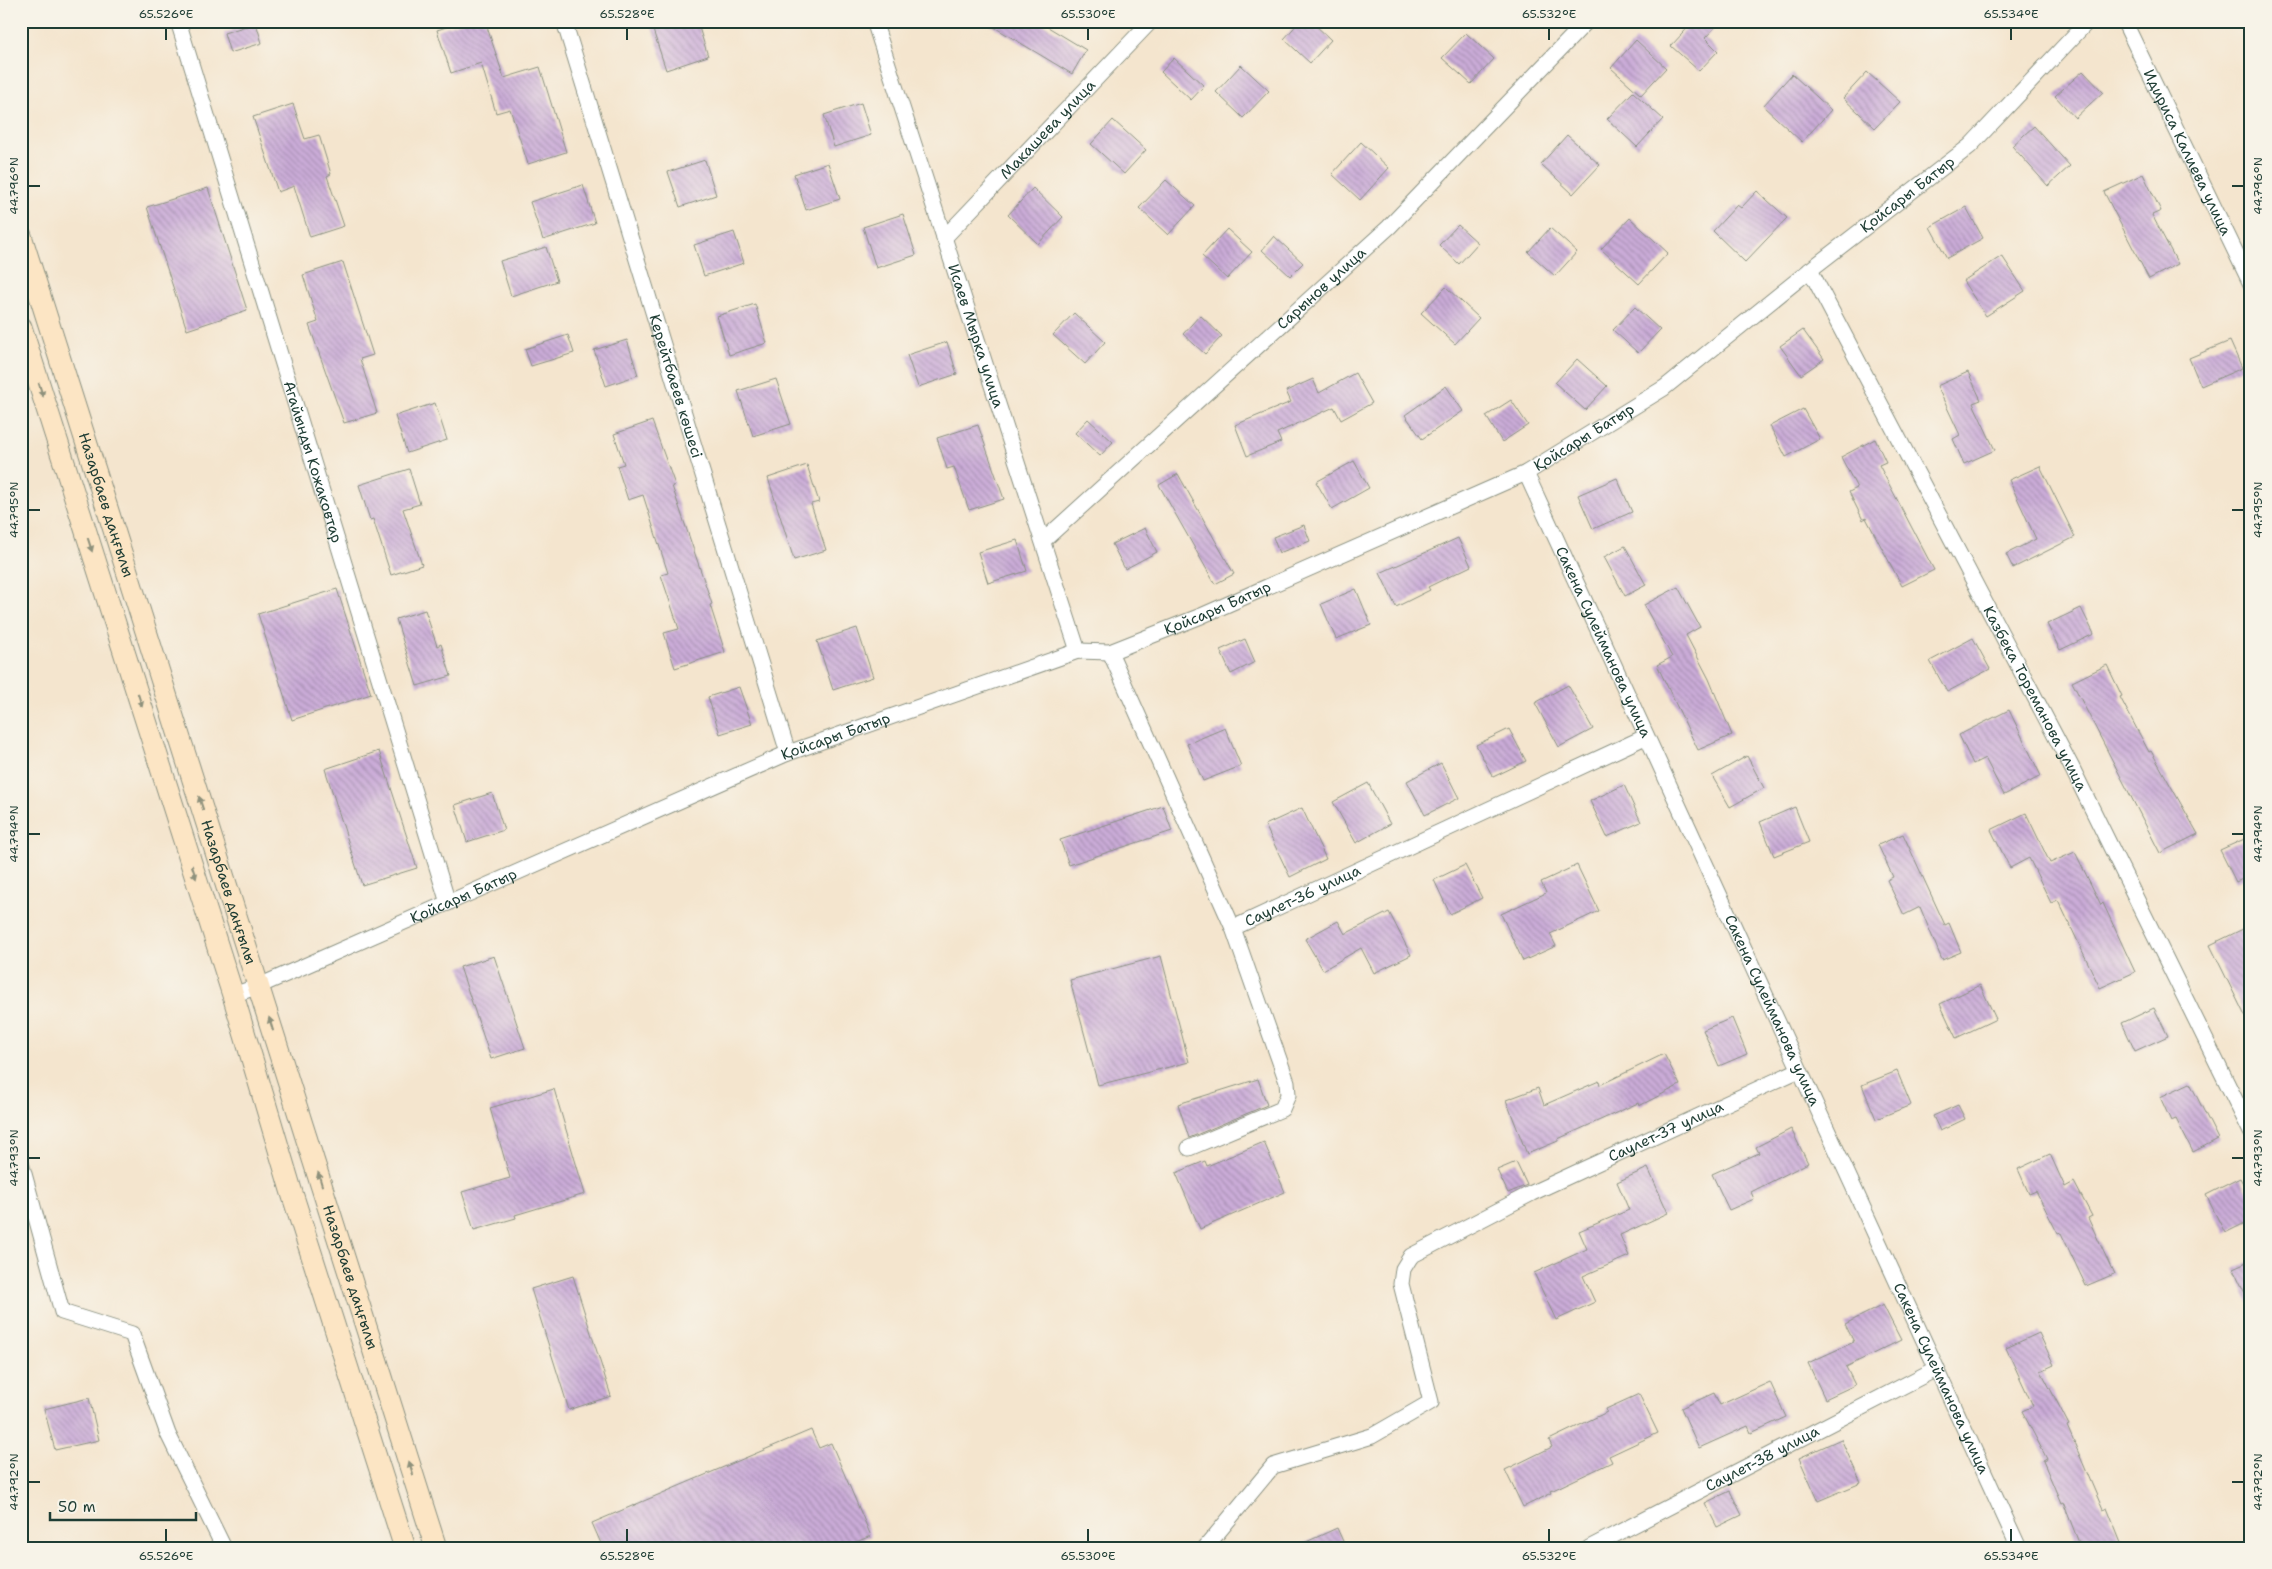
<svg xmlns="http://www.w3.org/2000/svg" width="2272" height="1569" viewBox="0 0 2272 1569" font-family="'Shantell Sans',sans-serif">
	<style>
		.building { fill: url(#building-back-hatch) }
		.lines { fill: none; stroke-linecap: round; stroke-linejoin: round }
		.street-casing { stroke: #8a9181; stroke-width: 17 }
		.secondary-casing { stroke: #8a9181; stroke-width: 23 }
		.street { stroke: #fff; stroke-width: 15 }
		.secondary { stroke: #fce5c4; stroke-width: 21 }
		.oneway { fill: #8e917c }
		.ticks { fill: none; stroke: #1f3d34; stroke-width: 2 }
		.labels { text-anchor: middle; stroke-width: 4; stroke-linejoin: round; paint-order: stroke }
		.street-label { font-size: 15px; fill: #1f3d34; stroke: #f7f3e8 }
		.neatline { fill: none; stroke: #1f3d34; stroke-width: 2 }
		.ticks-label { font-size: 12px; text-anchor: middle; fill: #1f3d34 }
	</style>
	<defs>
		<pattern id="building-back-hatch" width="6" height="6" patternUnits="userSpaceOnUse" patternTransform="scale(1.25)"><rect width="6" height="6" fill="#cbacd8"/><path d="M-1 5l2 2M0 0l6 6M5-1l2 2" fill="none" stroke="#a48db0"/></pattern>
	</defs>
	<rect width="100%" height="100%" fill="#f7f3e8"/>
	<filter id="ink" filterUnits="userSpaceOnUse"><feTurbulence type="fractalNoise" baseFrequency=".02" numOctaves="2"/><feDisplacementMap in="SourceGraphic" scale="10" xChannelSelector="R" yChannelSelector="G"/><feConvolveMatrix kernelMatrix="1 2 1 2 8 2 1 2 1" color-interpolation-filters="sRGB"/></filter>
	<filter id="wash" filterUnits="userSpaceOnUse"><feTurbulence type="fractalNoise" baseFrequency=".0096" numOctaves="4" result="noise"/><feDisplacementMap in="SourceGraphic" scale="20" xChannelSelector="R" yChannelSelector="G"/><feGaussianBlur stdDeviation="1.12" result="paint"/><feColorMatrix in="noise" values="0 0 0 0 0 0 0 0 0 0 0 0 0 0 0 0 0 1.4 0 .05"/><feComposite in="paint" operator="in"/></filter>
	<g filter="url(#wash)">
		<rect width="100%" height="100%" fill="#f4e5ce"/>
		<g id="blocks">
			<!-- building -->
			<path class="building" d="M465,21H485L504,78L540,67L566,152L528,164L510,109L496,113L481,63L451,73L437,30Z
				M650,21H697L708,56L666,70Z
				M984,21H1038L1086,50L1072,74Z
				M1300,21H1311L1331,40L1310,63L1284,39Z
				M1694,21H1721L1705,38L1718,51L1699,71L1671,46Z
				M256,23L262,43L230,53L224,33Z
				M1466,33L1494,59L1471,84L1442,58Z
				M1636,40L1666,68L1641,95L1611,68Z
				M1174,58L1204,86L1191,100L1161,72Z
				M1241,65L1269,91L1243,118L1216,92Z
				M2083,71L2103,92L2075,118L2055,96Z
				M1867,72L1900,102L1875,128L1843,98Z
				M1792,74L1831,110L1802,142L1763,106Z
				M1633,92L1663,119L1637,147L1607,119Z
				M861,103L871,135L834,147L824,115Z
				M293,104L305,139L319,135L331,174L327,176L344,226L310,237L294,186L278,192L253,117Z
				M1113,120L1146,150L1124,174L1091,144Z
				M2034,126L2070,166L2048,186L2012,146Z
				M1567,135L1600,165L1573,194L1541,164Z
				M1361,142L1389,168L1360,200L1332,174Z
				M705,160L716,195L680,207L668,172Z
				M828,163L840,199L806,210L794,174Z
				M2143,174L2161,211L2152,215L2178,264L2149,279L2104,192Z
				M1166,180L1195,206L1168,235L1139,208Z
				M583,185L595,223L543,240L530,202Z
				M208,188L247,310L187,330L147,207Z
				M1033,188L1063,217L1038,244L1008,215Z
				M1757,191L1787,218L1745,262L1713,231L1737,205L1741,208Z
				M1966,207L1983,238L1947,258L1930,227Z
				M903,214L916,255L876,268L863,227Z
				M1630,218L1668,253L1639,284L1601,249Z
				M1458,225L1478,243L1459,264L1439,245Z
				M1550,228L1577,252L1555,276L1528,252Z
				M1227,229L1252,252L1227,279L1202,256Z
				M734,232L744,263L704,276L694,245Z
				M1274,236L1303,263L1290,276L1262,250Z
				M546,247L557,281L511,296L500,261Z
				M2002,256L2025,291L1986,316L1963,281Z
				M343,262L373,355L360,359L377,413L344,423L309,325L318,322L303,275Z
				M1446,287L1479,318L1455,344L1421,313Z
				M755,304L767,343L729,355L717,316Z
				M1635,307L1660,330L1638,353L1613,330Z
				M1074,313L1105,342L1085,364L1053,335Z
				M1200,315L1222,336L1205,354L1183,334Z
				M1803,330L1824,359L1801,375L1780,346Z
				M568,335L574,353L531,366L525,349Z
				M627,340L638,375L606,386L594,350Z
				M2230,341L2242,368L2201,386L2189,358Z
				M947,342L957,374L918,387L907,355Z
				M1577,359L1607,386L1585,410L1555,383Z
				M1968,372L1981,400L1973,403L1995,450L1964,464L1953,439L1960,435L1937,386Z
				M1355,373L1372,403L1341,420L1334,407L1277,433L1281,442L1247,456L1235,425L1291,402L1286,391L1313,379L1319,393Z
				M776,379L791,424L753,436L738,391Z
				M1446,386L1463,411L1422,439L1405,415Z
				M1511,400L1528,425L1502,442L1486,416Z
				M435,403L447,440L407,453L395,416Z
				M1803,409L1820,439L1786,457L1770,426Z
				M1088,419L1113,442L1100,456L1075,433Z
				M652,421L675,485L672,486L712,604L710,605L725,652L675,668L664,633L679,629L661,575L668,573L643,495L628,500L617,466L624,464L614,434Z
				M978,425L1004,499L969,510L954,467L947,469L937,438Z
				M1875,439L1886,462L1879,465L1934,570L1902,586L1866,518L1863,520L1849,492L1857,488L1841,457Z
				M1354,461L1369,488L1332,509L1316,482Z
				M807,465L819,502L811,504L826,550L794,560L768,478Z
				M2040,466L2075,537L2013,568L2006,554L2036,539L2009,480Z
				M409,469L420,504L403,509L422,565L391,575L373,519L370,520L359,485Z
				M1178,474L1234,574L1215,584L1159,485Z
				M1617,478L1632,512L1593,529L1578,495Z
				M1304,525L1310,541L1279,553L1273,537Z
				M1145,528L1157,552L1125,569L1112,544Z
				M1458,538L1471,566L1428,587L1430,590L1396,607L1380,573Z
				M1017,540L1027,571L988,583L978,552Z
				M1625,546L1646,585L1625,596L1604,557Z
				M1678,587L1700,627L1686,635L1709,679L1732,735L1698,750L1657,665L1672,657L1644,605Z
				M337,589L371,694L292,720L258,614Z
				M1356,589L1371,625L1336,639L1321,604Z
				M2081,608L2094,634L2060,650L2047,624Z
				M425,610L437,646L441,644L451,676L417,686L396,619Z
				M857,628L873,677L833,690L817,641Z
				M1973,638L1990,669L1947,692L1930,661Z
				M1245,639L1255,662L1231,674L1220,650Z
				M2107,665L2122,696L2120,697L2149,752L2151,751L2198,834L2160,853L2072,682Z
				M1568,685L1593,729L1559,747L1535,703Z
				M739,687L752,724L720,734L708,697Z
				M2009,710L2041,776L2004,795L1985,758L1973,764L1959,735Z
				M1225,728L1241,766L1203,781L1187,744Z
				M1509,729L1526,761L1493,777L1476,745Z
				M379,751L417,868L362,885L325,769Z
				M1747,756L1764,788L1730,807L1712,776Z
				M1441,763L1459,798L1425,815L1407,781Z
				M1368,783L1390,824L1356,843L1333,802Z
				M1624,785L1641,822L1607,837L1590,801Z
				M492,793L504,830L467,842L455,805Z
				M1163,806L1172,831L1069,865L1060,840Z
				M1795,807L1809,842L1774,856L1760,822Z
				M1302,808L1326,859L1290,877L1265,825Z
				M2026,813L2050,863L2075,852L2101,905L2103,903L2135,972L2100,988L2058,900L2051,903L2029,858L2010,868L1991,830Z
				M1903,834L1945,925L1949,923L1961,952L1942,960L1920,907L1904,915L1887,880L1893,877L1878,845Z
				M2251,836V875L2236,882L2220,850Z
				M1465,865L1482,898L1450,914L1434,880Z
				M1577,865L1599,911L1550,934L1556,946L1523,961L1501,914L1546,893L1541,882Z
				M1389,912L1411,955L1374,973L1361,948L1323,970L1305,939L1338,921L1345,934Z
				M2243,929L2251,947V1028L2210,945Z
				M494,956L525,1048L491,1059L460,967Z
				M1161,956L1189,1062L1098,1085L1070,980Z
				M1980,985L1996,1019L1956,1038L1940,1004Z
				M2154,1008L2168,1036L2135,1051L2122,1023Z
				M1732,1018L1747,1054L1719,1066L1703,1030Z
				M1664,1054L1680,1085L1639,1106L1638,1103L1558,1139V1141L1527,1154L1506,1100L1538,1088L1544,1105L1599,1081L1600,1085Z
				M1897,1071L1911,1105L1876,1119L1862,1085Z
				M1258,1079L1267,1105L1189,1138L1178,1104Z
				M2190,1083L2218,1139L2193,1152L2176,1119L2171,1121L2160,1097Z
				M554,1089L585,1194L515,1215L516,1218L474,1230L462,1192L510,1178L490,1108Z
				M1958,1105L1965,1119L1940,1131L1933,1116Z
				M1791,1129L1808,1163L1751,1192L1754,1199L1729,1210L1712,1174L1759,1153L1756,1147Z
				M1264,1142L1285,1192L1200,1229L1176,1173L1205,1161L1207,1166Z
				M2050,1154L2065,1187L2074,1182L2092,1216L2088,1218L2114,1274L2086,1286L2061,1233L2058,1234L2036,1191L2029,1194L2018,1169Z
				M1516,1162L1527,1185L1508,1193L1497,1170Z
				M1648,1168L1668,1213L1620,1235L1629,1256L1583,1276L1595,1302L1556,1320L1534,1273L1587,1249L1579,1231L1629,1210L1617,1182Z
				M2240,1178L2251,1198V1220L2225,1233L2206,1195Z
				M2251,1260V1306L2233,1268Z
				M573,1276L611,1396L569,1410L531,1289Z
				M1883,1305L1901,1340L1846,1367L1855,1385L1825,1399L1808,1363L1854,1342L1845,1324Z
				M2039,1333L2054,1365L2041,1371L2069,1425L2067,1426L2103,1510L2107,1508L2121,1543L2108,1548H2081L2063,1502L2061,1503L2043,1461L2047,1459L2022,1411L2033,1406L2006,1348Z
				M1770,1382L1786,1417L1751,1433L1748,1426L1699,1448L1681,1408L1714,1393L1720,1405Z
				M1639,1394L1658,1433L1609,1456L1612,1462L1551,1491L1552,1493L1523,1507L1505,1470L1552,1447L1549,1440L1607,1412L1606,1409Z
				M89,1398L99,1440L55,1450L44,1409Z
				M811,1430L819,1448L831,1443L871,1536L856,1542L858,1548H603L592,1523Z
				M1841,1439L1861,1483L1818,1501L1799,1458Z
				M1730,1491L1742,1515L1717,1527L1705,1503Z
				M1337,1528L1346,1548H1293Z"/>
		</g>
	</g>
	<g filter="url(#ink)">
		<use href="#blocks" fill-opacity="0" stroke="#8a9181" stroke-width="1"/>
		<g class="lines">
			<!-- street casing -->
			<g class="street-casing">
				<g id="street">
					<path id="s1" d="M178,21L448,903"/>
					<path id="s2" d="M564,21L788,753"/>
					<path id="s3" d="M874,21L1078,651"/>
					<path id="s4" d="M2124,21L2251,284"/>
					<path id="s5" d="M944,238L1151,21"/>
					<path id="s6" d="M1810,270L2072,768L2251,1132"/>
					<path id="s7" d="M1526,473L2019,1548"/>
					<path id="s8" d="M1043,541L1389,227L1587,21"/>
					<path id="s9" d="M1110,652L1233,928L1645,737"/>
					<path id="s10" d="M233,995L259,986L788,753L1078,651L1110,652L1201,616L1526,473L1664,388L1810,270L1970,146L2088,21"/>
					<path d="M1189,1148L1282,1109L1288,1095L1287,1082L1233,928"/>
					<path d="M21,1163L62,1312L132,1334L168,1434L224,1548"/>
					<path id="s11" d="M1205,1548L1273,1466L1372,1436L1431,1402L1401,1284L1403,1269L1411,1256L1532,1193L1799,1070"/>
					<path id="s12" d="M1589,1548L1936,1369"/>
				</g>
			</g>
			<!-- secondary casing -->
			<g class="secondary-casing">
				<g id="secondary">
					<path id="s13" d="M21,236L436,1548"/>
					<path d="M21,327L233,995L291,1190L405,1548"/>
				</g>
			</g>
			<!-- street -->
			<use href="#street" class="street"/>
			<!-- secondary -->
			<use href="#secondary" class="secondary"/>
		</g>
		<!-- one-way arrows -->
		<defs><path id="oneway-solid" d="M-6-.8H1V-3.2L6.5 0L1 3.2V.8H-6Z" transform="scale(1.25)"/></defs>
		<g class="oneway">
			<use href="#oneway-solid" transform="translate(41 390) rotate(72)"/>
			<use href="#oneway-solid" transform="translate(90 545) rotate(72)"/>
			<use href="#oneway-solid" transform="translate(140 700) rotate(72)"/>
			<use href="#oneway-solid" transform="translate(201 803) rotate(-108)"/>
			<use href="#oneway-solid" transform="translate(194 872) rotate(72)"/>
			<use href="#oneway-solid" transform="translate(271 1024) rotate(-107)"/>
			<use href="#oneway-solid" transform="translate(320 1179) rotate(-107)"/>
			<use href="#oneway-solid" transform="translate(411 1468) rotate(-107)"/>
		</g>
	</g>
	<!-- ticks -->
	<path class="ticks" d="M166,28V40M627,28V40M1088,28V40M1549,28V40M2011,28V40M28,186H40M2232,186H2244M28,510H40M2232,510H2244M28,834H40M2232,834H2244M28,1158H40M2232,1158H2244M28,1482H40M2232,1482H2244M166,1529V1542M627,1529V1542M1088,1529V1542M1549,1529V1542M2011,1529V1542"/>
	<g class="labels">
		<!-- street labels -->
		<g class="street-label">
			<text dy="5" stroke="none"><textPath href="#s5" startOffset="150">Макашева улица</textPath></text>
			<text dy="5" stroke="none"><textPath href="#s4" startOffset="146">Идириса Калиева улица</textPath></text>
			<text dy="5" stroke="none"><textPath href="#s10" startOffset="1871">Қойсары Батыр</textPath></text>
			<text dy="5" stroke="none"><textPath href="#s8" startOffset="376">Сарынов улица</textPath></text>
			<text dy="5" stroke="none"><textPath href="#s3" startOffset="331">Исаев Мырка улица</textPath></text>
			<text dy="5" stroke="none"><textPath href="#s2" startOffset="382">Керейтбаеев көшесі</textPath></text>
			<text dy="5" stroke="none"><textPath href="#s10" startOffset="1466">Қойсары Батыр</textPath></text>
			<text dy="5" stroke="none"><textPath href="#s1" startOffset="461">Агайынды Кожаковтар</textPath></text>
			<text dy="5" stroke="none"><textPath href="#s13" startOffset="282">Назарбаев даңғылы</textPath></text>
			<text dy="5" stroke="none"><textPath href="#s10" startOffset="1061">Қойсары Батыр</textPath></text>
			<text dy="5" stroke="none"><textPath href="#s7" startOffset="186">Сакена Сулейманова улица</textPath></text>
			<text dy="5" stroke="none"><textPath href="#s6" startOffset="484">Казбека Тореманова улица</textPath></text>
			<text dy="5" stroke="none"><textPath href="#s10" startOffset="656">Қойсары Батыр</textPath></text>
			<text dy="5" stroke="none"><textPath href="#s13" startOffset="688">Назарбаев даңғылы</textPath></text>
			<text dy="5" stroke="none"><textPath href="#s10" startOffset="251">Қойсары Батыр</textPath></text>
			<text dy="5" stroke="none"><textPath href="#s9" startOffset="379">Саулет-36 улица</textPath></text>
			<text dy="5" stroke="none"><textPath href="#s7" startOffset="591">Сакена Сулейманова улица</textPath></text>
			<text dy="5" stroke="none"><textPath href="#s11" startOffset="714">Саулет-37 улица</textPath></text>
			<text dy="5" stroke="none"><textPath href="#s13" startOffset="1092">Назарбаев даңғылы</textPath></text>
			<text dy="5" stroke="none"><textPath href="#s7" startOffset="996">Сакена Сулейманова улица</textPath></text>
			<text dy="5" stroke="none"><textPath href="#s12" startOffset="195">Саулет-38 улица</textPath></text>
		</g>
	</g>
	<!-- margin -->
	<rect width="2272" height="1569" fill="none" stroke="#f7f3e8" stroke-width="55"/>
	<!-- scale -->
	<path d="M50 1512v8h146v-8" fill="none" stroke="#1f3d34" stroke-width="2.5"/>
	<text x="58" y="1512" font-size="15" fill="#1f3d34" stroke="#f7f3e8" stroke-width="4" paint-order="stroke">50 m</text>
	<rect x="28" y="28" width="2216" height="1514" class="neatline"/>
	<g class="ticks-label">
		<text x="166" y="18">65.526°E</text>
		<text x="627" y="18">65.528°E</text>
		<text x="1088" y="18">65.530°E</text>
		<text x="1549" y="18">65.532°E</text>
		<text x="2011" y="18">65.534°E</text>
		<text transform="translate(14 186) rotate(-90)" y="4">44.796°N</text>
		<text transform="translate(2258 186) rotate(-90)" y="4">44.796°N</text>
		<text transform="translate(14 510) rotate(-90)" y="4">44.795°N</text>
		<text transform="translate(2258 510) rotate(-90)" y="4">44.795°N</text>
		<text transform="translate(14 834) rotate(-90)" y="4">44.794°N</text>
		<text transform="translate(2258 834) rotate(-90)" y="4">44.794°N</text>
		<text transform="translate(14 1158) rotate(-90)" y="4">44.793°N</text>
		<text transform="translate(2258 1158) rotate(-90)" y="4">44.793°N</text>
		<text transform="translate(14 1482) rotate(-90)" y="4">44.792°N</text>
		<text transform="translate(2258 1482) rotate(-90)" y="4">44.792°N</text>
		<text x="166" y="1560">65.526°E</text>
		<text x="627" y="1560">65.528°E</text>
		<text x="1088" y="1560">65.530°E</text>
		<text x="1549" y="1560">65.532°E</text>
		<text x="2011" y="1560">65.534°E</text>
	</g>
</svg>
